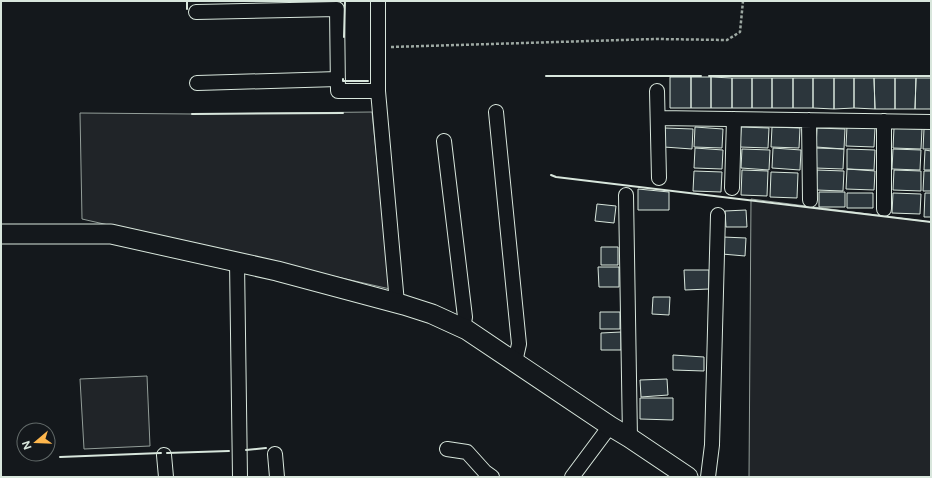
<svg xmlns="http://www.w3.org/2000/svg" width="932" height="478" viewBox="0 0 932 478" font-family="Figtree,sans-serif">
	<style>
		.green { fill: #202428; stroke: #939e99 }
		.building { fill: #2c363c; stroke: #d8e6dc }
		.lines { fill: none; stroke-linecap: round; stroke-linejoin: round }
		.street-casing { stroke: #d8e6dc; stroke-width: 16 }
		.secondary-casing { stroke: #d8e6dc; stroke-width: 21 }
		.path { stroke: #9da8a2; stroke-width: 2.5; stroke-dasharray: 3 2; stroke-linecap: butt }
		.street { stroke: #14181c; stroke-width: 14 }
		.secondary { stroke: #14181c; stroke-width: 19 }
		.wall { stroke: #d8e6dc; stroke-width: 2 }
	</style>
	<rect width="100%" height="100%" fill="#14181c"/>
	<!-- green -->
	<path class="green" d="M372,112L390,289L82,219L80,113L192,114Z
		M751,199L931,222V477H749Z
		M147,376L150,446L84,449L80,379Z"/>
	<!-- building -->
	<path class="building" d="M670,77H691V108H670Z
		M691,77H711V108H691Z
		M711,77L732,78V108H711Z
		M732,78H752V108H732Z
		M752,78H772V108H752Z
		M772,78H793V108H772Z
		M793,78H813V108H793Z
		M813,78H834V109L813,108Z
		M834,78H854V108L834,109Z
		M854,78H874L875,109L854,108Z
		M874,78H895V109H875Z
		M895,78H916L915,109H895Z
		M916,78H931V109H915Z
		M847,126L875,128L874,147L846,146Z
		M695,127L723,129L722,148L694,147Z
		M741,127L769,128L768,148L740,147Z
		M772,127L800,128L799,148L771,147Z
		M665,128L693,129L692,149L664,147Z
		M817,128L845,129L844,149L816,147Z
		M894,128L922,129L921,149L893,148Z
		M924,129H931V149H923Z
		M695,148L723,150L722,169L694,168Z
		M773,148L801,150L800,170L772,168Z
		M816,148L844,149L843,169L815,168Z
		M742,149L770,150L769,170L741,168Z
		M847,149L875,150L874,170L847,169Z
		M893,149L921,150L920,170L892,169Z
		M925,150L931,151V170H924Z
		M847,169L875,171L874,190L846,189Z
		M742,170L768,171L767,196L741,195Z
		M817,170L844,171L843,191L816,190Z
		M894,170L921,171V191L893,190Z
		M694,171L722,172L721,192L693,191Z
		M924,171H931V191H923Z
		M771,172L798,173L797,198L770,197Z
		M638,189L669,192V210H638Z
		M819,192H845V207H819Z
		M847,193H873V208H847Z
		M893,193L921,194L920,214L892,213Z
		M925,193H931V217H924Z
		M597,204L616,206L614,223L595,221Z
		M746,210L747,227H726L725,211Z
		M723,237L746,238L745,256L722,254Z
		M601,247H618V265H601Z
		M598,267H619V287H599Z
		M684,270H709V289L685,290Z
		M653,297H670L669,315L652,314Z
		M600,312H620V329H600Z
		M621,332V350H601V333Z
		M673,355L704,357V371L673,370Z
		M667,379L668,395L641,397L640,380Z
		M640,398H673V420L640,419Z"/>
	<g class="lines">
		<!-- street casing -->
		<g class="street-casing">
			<path id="street" d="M378,1V91L397,303
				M196,12L337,9L338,91H378
				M197,83L338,79
				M657,91L659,178
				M496,112L519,344L515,362
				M658,118L931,122
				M809,120L810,200
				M444,141L465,317L463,328
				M732,188L734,119
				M626,195L630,438
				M884,209V121
				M237,262L240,477
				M447,449L467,452L485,472L492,477
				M275,454L277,477
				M164,455L166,477
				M572,477L610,426
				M708,477L712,445L718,215"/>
		</g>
		<!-- secondary casing -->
		<g class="secondary-casing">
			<path id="secondary" d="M1,234H111L277,271L404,305L432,314L467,330L610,426L630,438L688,477"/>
		</g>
		<!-- path -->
		<path class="path" d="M391,47L656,39L727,40L740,32L743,1"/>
		<!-- street -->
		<use href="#street" class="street"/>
		<!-- secondary -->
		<use href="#secondary" class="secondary"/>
		<!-- wall -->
		<path class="wall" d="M187,1V9
			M344,37L345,1
			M546,76H701
			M709,76H931
			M343,79V81H368
			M192,114L343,113
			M551,175L556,177L931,222
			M246,450L266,448
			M167,453L229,451
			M60,457L161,453"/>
	</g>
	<!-- border -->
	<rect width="932" height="478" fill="none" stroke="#d8e6dc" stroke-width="4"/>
	<!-- north arrow -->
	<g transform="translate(36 442) rotate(251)"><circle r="19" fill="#14181c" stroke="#626a69"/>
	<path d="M0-3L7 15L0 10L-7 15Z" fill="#ffb74d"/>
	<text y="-6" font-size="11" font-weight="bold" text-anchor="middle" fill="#d8e6dc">N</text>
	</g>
</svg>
